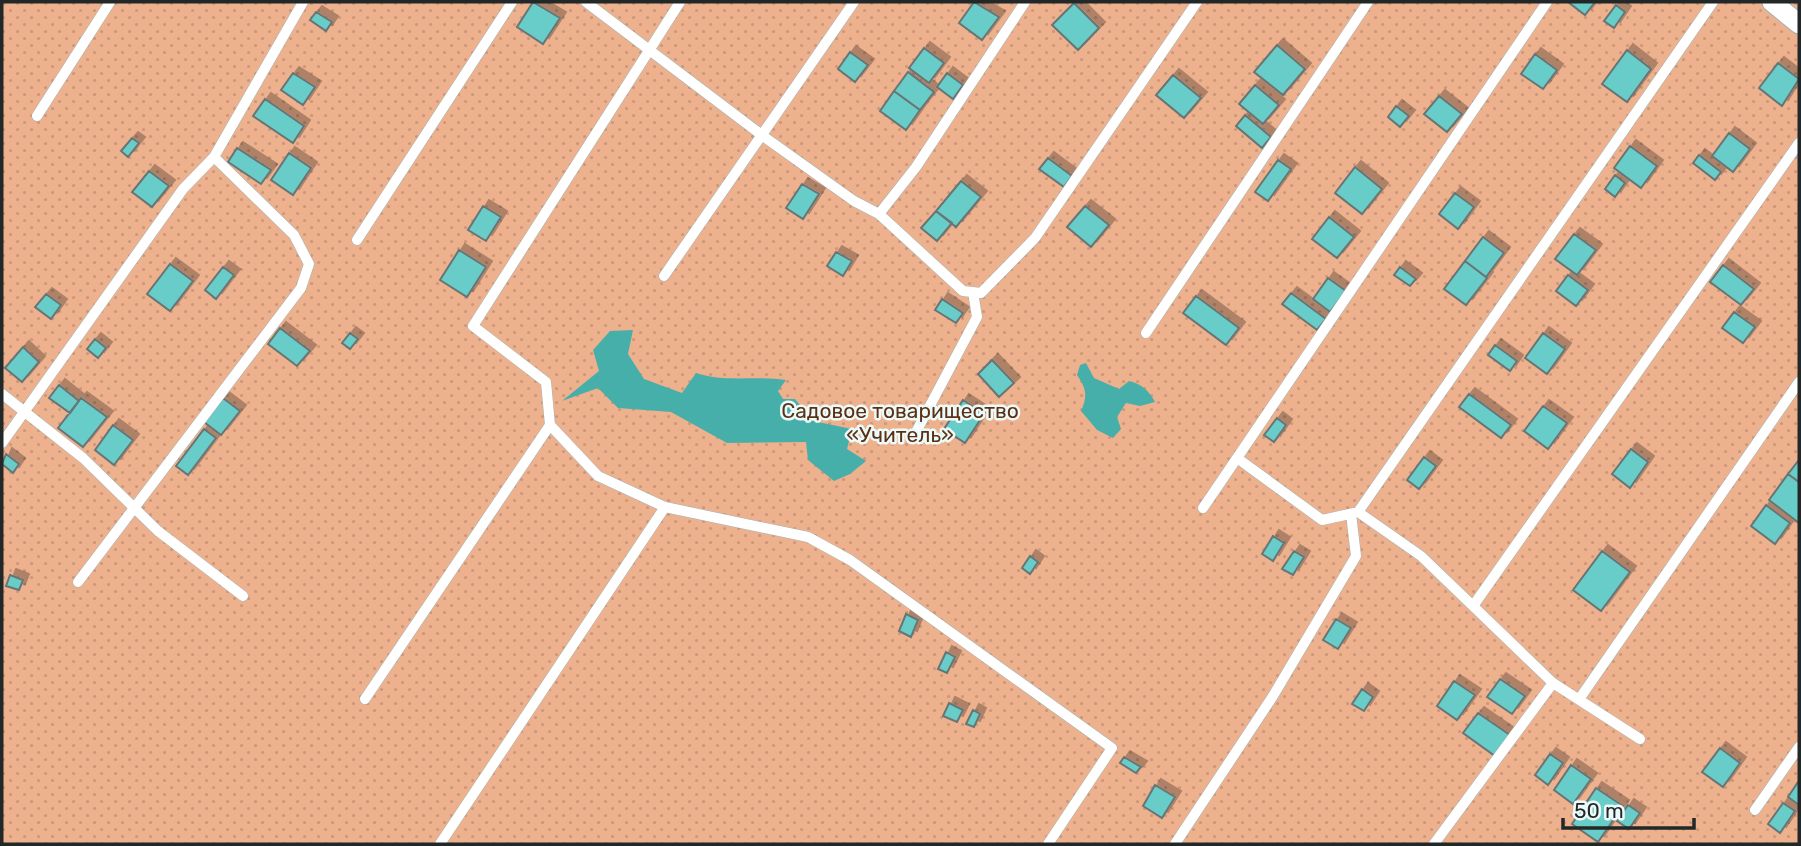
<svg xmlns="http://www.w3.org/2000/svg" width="1801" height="846" viewBox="0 0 1801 846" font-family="Rubik,sans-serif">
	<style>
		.grass { fill: url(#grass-dots) }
		.water { fill: #47afaa }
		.building { fill: #67cdc8; stroke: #687574; stroke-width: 2; filter: url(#shadow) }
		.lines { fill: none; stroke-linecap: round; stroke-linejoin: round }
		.service-casing { stroke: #a6b4b3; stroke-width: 11 }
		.minor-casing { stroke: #a6b4b3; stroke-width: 21 }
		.service { stroke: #fff; stroke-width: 10 }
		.minor { stroke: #fff; stroke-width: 19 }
		.labels { text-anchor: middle; stroke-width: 5; stroke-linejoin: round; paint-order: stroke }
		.park-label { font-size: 21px; fill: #5c3014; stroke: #ecfbfa }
	</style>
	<defs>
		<pattern id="grass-dots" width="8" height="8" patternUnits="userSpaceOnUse" patternTransform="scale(1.75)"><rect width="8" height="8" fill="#eeb18e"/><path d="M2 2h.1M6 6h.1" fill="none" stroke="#cc987a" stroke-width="1.8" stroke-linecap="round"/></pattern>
		<filter id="shadow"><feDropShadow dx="6" dy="-6" stdDeviation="0" flood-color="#0004"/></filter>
	</defs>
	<rect width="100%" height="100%" fill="#dfeeec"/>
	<!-- grass -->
	<path class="grass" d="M2,2H1799V844H2Z"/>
	<!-- water -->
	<path class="water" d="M633,330L628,354L644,379L682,393L696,373C727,383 755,375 786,380L778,391L783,399H795L813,421L852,429L847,449L866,461L850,474L834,481L808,460L806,442L727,443L671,412L618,408L598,388L562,401L599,371L593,350L610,331Z
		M1086,363L1094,378L1119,389L1129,381C1142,384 1149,391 1155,402L1140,406L1126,403L1117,417L1121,429L1113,438L1097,430L1081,411C1088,396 1086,388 1077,375L1080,365Z"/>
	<!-- building -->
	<path class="building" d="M533,2L560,18L543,44L517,27Z
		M974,2L999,17L982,40L959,23Z
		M1568,2H1595L1585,15Z
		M1074,3L1099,28L1078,50L1052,25Z
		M1616,5L1625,12L1614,28L1604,21Z
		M316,12L332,22L326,31L310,20Z
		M1277,45L1305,69L1283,95L1254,72Z
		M924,48L944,63L929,83L909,68Z
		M1627,50L1651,69L1627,102L1602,84Z
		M850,52L868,65L855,82L838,69Z
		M1535,54L1557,70L1543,89L1521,74Z
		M1778,63L1799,79L1782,106L1759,88Z
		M908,72L934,92L920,110L894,91Z
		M293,73L315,87L303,105L281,90Z
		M947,73L963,85L953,99L937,87Z
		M1173,75L1201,98L1184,118L1156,95Z
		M1255,85L1279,105L1263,124L1239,104Z
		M894,91L920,110L906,130L880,111Z
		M1439,96L1462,114L1447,132L1424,114Z
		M265,99L304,126L293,143L253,116Z
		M1396,106L1409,116L1400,127L1388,117Z
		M1245,115L1271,137L1262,148L1236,126Z
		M1729,133L1750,149L1733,172L1712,156Z
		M132,138L139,143L128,157L121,151Z
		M1630,146L1657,166L1641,188L1614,168Z
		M237,148L271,170L261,184L228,162Z
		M289,153L311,168L293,195L271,180Z
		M1699,155L1721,172L1715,180L1693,163Z
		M1048,158L1072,176L1064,187L1039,169Z
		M1278,160L1291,169L1268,201L1255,192Z
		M1355,167L1382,189L1362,214L1335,193Z
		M149,171L169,186L152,207L132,192Z
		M1615,175L1625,183L1615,197L1605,189Z
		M961,181L981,197L956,227L936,211Z
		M802,184L819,194L803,219L786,208Z
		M1455,193L1474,207L1458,229L1439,214Z
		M483,206L501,217L486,241L468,230Z
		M1085,206L1109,225L1091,247L1067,227Z
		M936,211L952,223L937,241L921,228Z
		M1329,217L1354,237L1337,258L1312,239Z
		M1574,234L1596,250L1577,275L1555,259Z
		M1483,237L1504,253L1486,277L1465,261Z
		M459,250L486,267L467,297L440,280Z
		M836,252L852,261L843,276L827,266Z
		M1465,261L1487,278L1466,305L1444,289Z
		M170,264L193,281L170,311L147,294Z
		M1723,265L1754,289L1741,305L1710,282Z
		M223,267L234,275L216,299L205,290Z
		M1400,267L1416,279L1410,286L1394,275Z
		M1568,275L1588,290L1576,306L1556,291Z
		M1328,278L1346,291L1330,312L1313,299Z
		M1291,293L1326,319L1317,330L1282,304Z
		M46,294L61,305L51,319L35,307Z
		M1196,296L1239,328L1226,345L1183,313Z
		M942,299L963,313L956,323L935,310Z
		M1734,312L1755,327L1743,343L1722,328Z
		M280,328L310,351L297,366L268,344Z
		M350,333L358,339L350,349L342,343Z
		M1543,333L1565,349L1547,374L1525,358Z
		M95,339L106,348L98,358L87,349Z
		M1495,345L1517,361L1510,371L1488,355Z
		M23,347L39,362L22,382L5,368Z
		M992,360L1014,383L999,397L978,374Z
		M59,385L79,401L70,413L49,398Z
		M1469,394L1511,425L1501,438L1459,407Z
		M81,398L107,417L83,447L58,428Z
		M223,398L240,411L221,435L204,422Z
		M963,400L984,414L965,443L944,429Z
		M1543,406L1567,423L1548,449L1524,431Z
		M1277,418L1286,425L1274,442L1264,435Z
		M113,425L133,440L114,465L95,450Z
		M204,429L216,438L188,475L176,466Z
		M1631,449L1648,462L1630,488L1612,474Z
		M6,454L19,464L13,473L2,464Z
		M1424,457L1436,466L1419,489L1407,480Z
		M1799,460V482L1788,474Z
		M1788,474L1799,482V523L1769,500Z
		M1766,505L1790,523L1775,544L1751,526Z
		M1273,536L1284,543L1273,561L1262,554Z
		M1294,551L1304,557L1293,575L1282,569Z
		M1602,551L1630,572L1601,611L1573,590Z
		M1030,556L1038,562L1030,574L1022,568Z
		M10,575L23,580L19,590L6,586Z
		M906,614L918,620L911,637L899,631Z
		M1336,619L1351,628L1338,649L1323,640Z
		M946,652L955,657L947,673L938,669Z
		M1500,679L1525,696L1512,714L1487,697Z
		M1454,681L1475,695L1457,720L1437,706Z
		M1362,689L1373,697L1364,711L1352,704Z
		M949,703L963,710L957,722L943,716Z
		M973,710L980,714L974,727L966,724Z
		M1478,713L1510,735L1495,756L1463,733Z
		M1720,748L1740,763L1723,787L1702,772Z
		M1550,754L1563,763L1548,785L1535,775Z
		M1124,757L1141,767L1136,773L1120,763Z
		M1571,765L1591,779L1573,804L1554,790Z
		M1798,782H1799V805L1788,797Z
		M1155,785L1175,797L1162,818L1143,806Z
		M1596,788L1623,806L1598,842L1572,824Z
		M1783,803L1795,811L1780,833L1768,824Z
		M1628,805L1640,813L1629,829L1617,821Z"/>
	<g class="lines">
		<!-- service casing -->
		<g class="service-casing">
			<path id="service" d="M586,2L763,136L854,201L879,214L963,291L981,293L1035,238L1197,2
				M680,2L473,326L546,382L550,425L598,476L665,507L808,537L850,560L1112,748L1048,844
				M37,116L110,2
				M879,214L916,167L1025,2
				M357,240L512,2
				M664,276L854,2
				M1146,333L1368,2
				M2,394L83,458L158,531L243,596
				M916,432L977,317L973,292
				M2,443L183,189L214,157L303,2
				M1237,458L1322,520L1354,513
				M1203,508L1547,2
				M78,582L301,288L309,264L294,235L214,157
				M1473,606L1799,143
				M1553,683L1640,739
				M1580,698L1799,382
				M365,699L550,425
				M1755,810L1799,747
				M440,844L665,507
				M1175,844L1273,696L1356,556L1351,514
				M1434,844L1553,683L1421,556L1358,512L1713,2"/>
		</g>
		<!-- minor casing -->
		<g class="minor-casing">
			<path id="minor" d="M1772,2L1799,24"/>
		</g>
		<!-- service -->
		<use href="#service" class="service"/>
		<!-- minor -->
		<use href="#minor" class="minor"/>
	</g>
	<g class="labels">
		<!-- park labels -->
		<g class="park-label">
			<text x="900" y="418">Садовое товарищество<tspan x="900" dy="24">«Учитель»</tspan></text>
		</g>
	</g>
	<!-- border -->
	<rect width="1801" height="846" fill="none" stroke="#222727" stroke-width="7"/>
	<!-- scale -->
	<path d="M1563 818v10h131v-10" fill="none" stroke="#222727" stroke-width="3.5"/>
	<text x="1574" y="818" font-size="21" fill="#222727" stroke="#ecfbfa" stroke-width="5" paint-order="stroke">50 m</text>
</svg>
